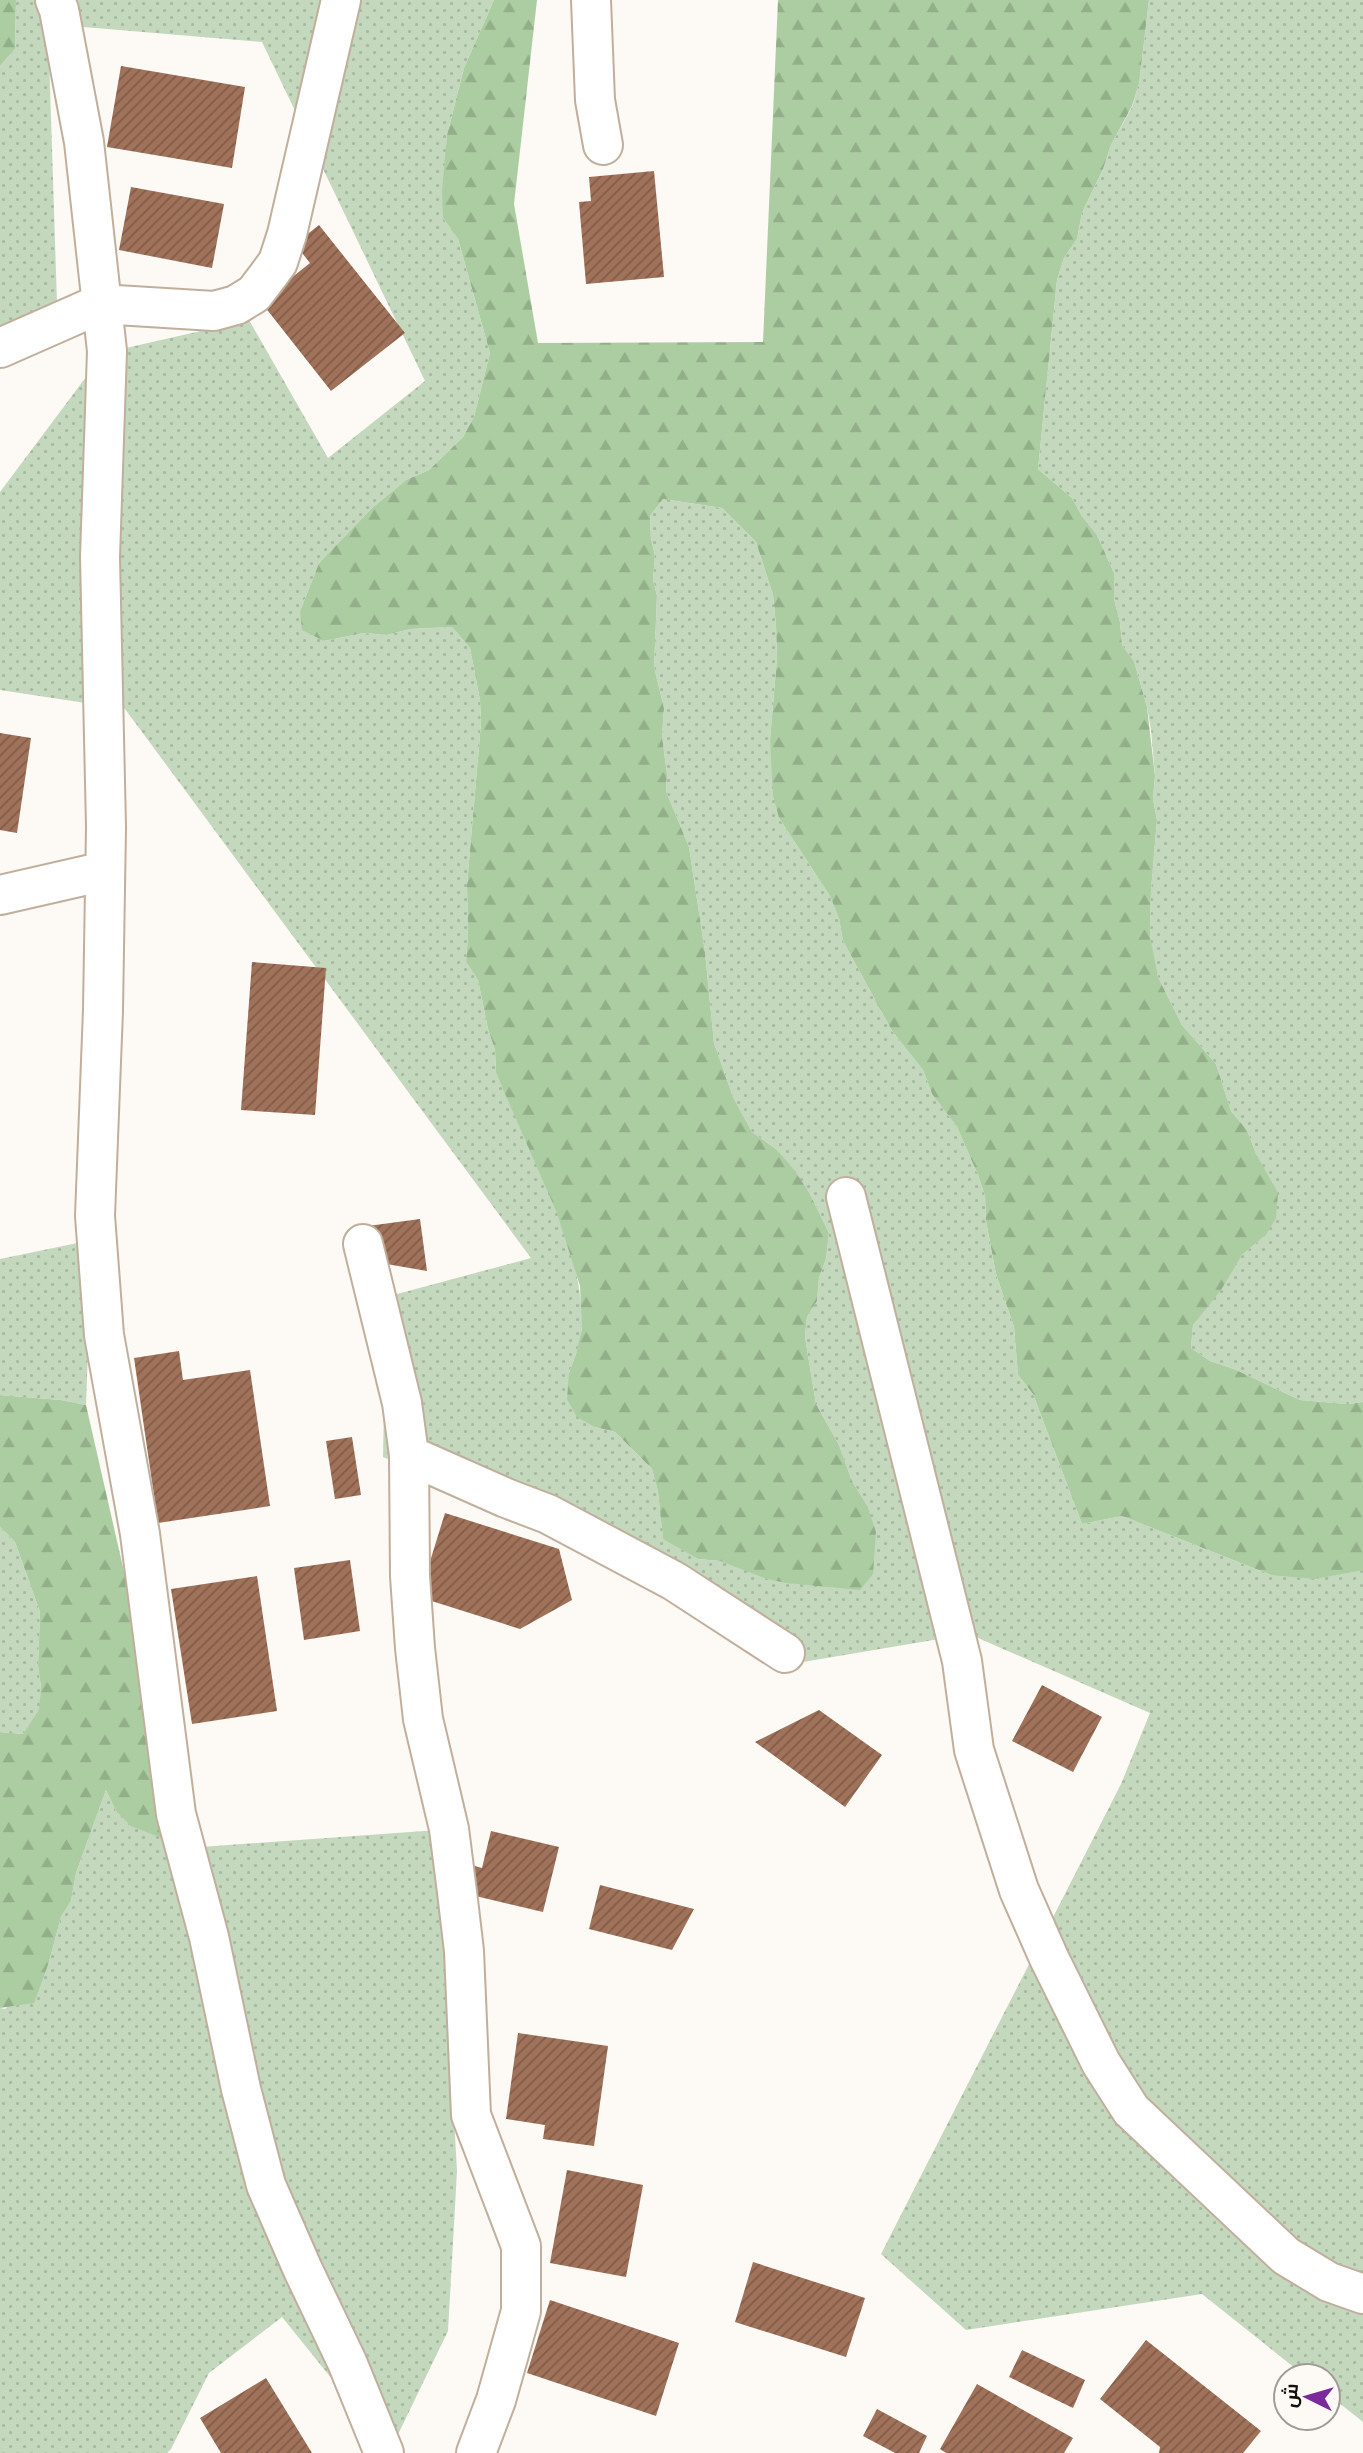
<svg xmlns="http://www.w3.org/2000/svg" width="1363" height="2453" viewBox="0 0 1363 2453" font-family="'Public Sans',Cairo,sans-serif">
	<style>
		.grass { fill: url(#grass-dots) }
		.forest { fill: url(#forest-firs) }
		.building { fill: url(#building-hatch) }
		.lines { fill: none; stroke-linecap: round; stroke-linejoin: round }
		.minor-casing { stroke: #c0af9c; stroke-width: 42 }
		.minor { stroke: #fff; stroke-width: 38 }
	</style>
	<defs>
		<pattern id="grass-dots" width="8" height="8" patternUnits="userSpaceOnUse" patternTransform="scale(1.75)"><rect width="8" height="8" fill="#c3d8bd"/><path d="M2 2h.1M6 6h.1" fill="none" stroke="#a7b8a1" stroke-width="1.8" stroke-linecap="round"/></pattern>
		<pattern id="forest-firs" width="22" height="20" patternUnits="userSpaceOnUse" patternTransform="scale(1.75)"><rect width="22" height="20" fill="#accda2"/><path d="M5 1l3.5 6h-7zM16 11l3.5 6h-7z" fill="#93af8a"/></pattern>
		<pattern id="building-hatch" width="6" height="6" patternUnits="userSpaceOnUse" patternTransform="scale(1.75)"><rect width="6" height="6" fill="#a0725a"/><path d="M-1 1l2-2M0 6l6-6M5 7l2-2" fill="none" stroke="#815c49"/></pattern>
	</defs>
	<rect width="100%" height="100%" fill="#fdf9f5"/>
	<!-- grass -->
	<path class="grass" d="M16,0H494L464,68L447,135L443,218L458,239L490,353L474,417L463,437L429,470L406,480L372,508L319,563L300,611L324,641L364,633L387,635L410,629L452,627L470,648L480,700L481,723L467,885L468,936L466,962L478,980L488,1029L495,1050L496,1073C530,1148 583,1243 582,1327C581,1343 574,1359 569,1373L595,1427L615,1432L652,1469L658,1492L663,1538L698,1559L720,1561L742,1568L867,1505L852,1481L839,1445L816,1404L805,1337L807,1317L817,1301L819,1278L826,1259L829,1233L809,1192L776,1149L752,1132L733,1097L714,1043L705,952L689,847L666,791L667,774L662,736L664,708L654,667L657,596L653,579L655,556L651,538L650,516L663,499L722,508L756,542L773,595L776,626L777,658L770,740L779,818L830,896L839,917L843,941L892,1031L923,1070L932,1094L957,1127L978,1175L985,1196L986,1221L996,1274L1014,1327L1018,1375L1033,1394L1082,1524L1122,1516L1271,1575L1363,1570V2422L1328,2394V2376H1305L1202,2294L966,2330L881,2254L1121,1784L1150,1713L969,1634L791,1664L657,1572L383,1457L386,1297L531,1258L125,709L0,690V492L104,353L249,320L328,458L425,381L262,42L48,24L57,304L0,329V66L15,49Z
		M1149,0H1363V1402L1348,1404L1300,1400L1234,1369L1210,1361L1191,1348L1193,1325L1242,1255L1266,1235L1256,1154L1247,1130L1231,1111L1216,1064L1182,1025L1158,977L1153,959L1150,936L1151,890L1157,820L1153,799L1155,776L1151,730L1147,707L1134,661L1122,645L1120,622L1114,599V573L1097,535L1082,516L1072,498L1038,469L1057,280L1064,258L1077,239L1082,213L1103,169L1111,145L1132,107L1139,84Z
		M92,1240L86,1405L61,1400L0,1395V1259Z
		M0,1527L15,1542L40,1612L38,1666L41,1687L40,1710L23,1734L0,1732Z
		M106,1790L116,1811L187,1848L438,1830L457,2171L448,2331L390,2451L282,2317L209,2373L171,2449L167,2453H0V2008L5,2009L42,1978L49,1962L61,1917L71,1901L76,1873Z"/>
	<!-- forest -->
	<path class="forest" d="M0,0H16L15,49L0,66Z
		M494,0H537L514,204L538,343L763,342L778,0H1149L1139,84L1132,106L1111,145L1103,169L1082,213L1077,239L1064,258L1057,280L1038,469L1072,498L1082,516L1097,535L1114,573V599L1120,622L1122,645L1134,661L1147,707L1155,776L1153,799L1157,820L1151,890L1150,936L1158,977L1182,1025L1216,1064L1231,1111L1247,1130L1256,1154L1278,1193L1276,1218L1266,1235L1242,1255L1221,1290L1193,1325L1191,1348L1210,1361L1234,1369L1300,1400L1348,1404L1363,1402V1570L1315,1579L1271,1575L1122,1516L1082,1524L1033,1394L1018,1375L1014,1327L996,1274L986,1221L985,1196L978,1175L957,1127L932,1094L923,1070L892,1031L843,941L839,918L830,896L779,818L773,795L770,740L777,658L776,626L773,595L756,542L722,508L663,499L650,516L651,538L655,556L653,579L657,596L654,667L664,708L662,736L667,774L666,791L689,847L705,952L714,1043L733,1097L752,1132L776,1149L792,1167L809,1192L829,1233L826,1259L819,1278L817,1301L807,1317L805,1337L816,1404L839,1445L852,1481L867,1505L876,1532L873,1574L860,1590L786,1583L767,1579L720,1561L698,1559L663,1539L658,1492L652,1469L615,1432L595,1427L577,1417L567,1399L569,1373L576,1354L582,1329L580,1286L557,1213L496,1073L495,1050L488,1029L478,980L466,962L468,936L467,885L481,723L480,700L470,648L452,627L410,629L387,635L364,633L324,641L302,630L300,611L319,563L372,508L406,480L429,470L463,437L474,417L490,353L458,239L443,218L442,192L447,135L464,68Z
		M0,1395L61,1400L86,1405L187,1848L131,1826L116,1811L106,1790L76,1873L71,1901L61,1917L49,1962L34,2003L0,2008V1732L23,1734L39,1710L41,1687L38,1666L40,1612L15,1542L0,1527Z"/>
	<!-- building -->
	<path class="building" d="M121,66L245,87L232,168L107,147Z
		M654,171L664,277L586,284L579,202L591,201L589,177Z
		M131,187L224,204L212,268L119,250Z
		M319,225L405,333L331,391L261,302L310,263L295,244Z
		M0,733L31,738L17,833L0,830Z
		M252,962L326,968L315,1115L241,1110Z
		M420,1219L427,1271L375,1262L368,1226Z
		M179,1351L183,1380L250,1370L270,1506L158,1523L134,1358Z
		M352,1437L361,1495L335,1499L326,1441Z
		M445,1513L559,1549L572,1600L520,1629L419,1597Z
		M350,1560L360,1631L304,1640L294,1568Z
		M257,1576L277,1711L192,1724L171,1589Z
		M1042,1685L1102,1717L1073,1772L1012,1741Z
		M819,1710L882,1755L845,1807L755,1742Z
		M491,1831L559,1847L543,1912L463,1893L464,1863L482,1868Z
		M600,1885L694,1909L672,1950L589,1929Z
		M518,2033L608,2046L594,2146L543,2139L545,2125L506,2119Z
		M567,2170L643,2185L626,2277L550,2263Z
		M753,2262L865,2298L846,2357L735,2322Z
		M550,2300L679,2343L656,2416L527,2373Z
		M1146,2340L1261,2431L1243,2453H1159L1160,2447L1100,2399Z
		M1022,2350L1085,2380L1073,2408L1009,2377Z
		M266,2378L312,2453H221L200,2418Z
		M977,2384L1073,2438L1064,2453H946L940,2449Z
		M877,2409L927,2436L919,2453H895L863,2436Z"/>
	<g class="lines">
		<!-- minor casing -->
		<g class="minor-casing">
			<path id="minor" d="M55,0L59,10L84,142L107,351L100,557L106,827L103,1010L95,1216L104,1335L140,1534L176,1814L209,1937L241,2089L266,2185L303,2270L347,2362L384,2453
				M591,0L595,100L603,145
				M0,348L100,304L214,311L236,305L254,294L267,277L278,262L287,234L341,0
				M0,895L105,871
				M846,1197L962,1661L974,1750L1019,1890L1049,1958L1101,2063L1131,2110L1286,2256L1329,2282L1363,2294
				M363,1244L402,1403L409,1455
				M476,2453L496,2400L521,2311V2246L471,2115L464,1951L457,1892L449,1829L423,1719L415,1648L410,1576L409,1455L506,1498L548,1514L674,1581L785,1653"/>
		</g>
		<!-- minor -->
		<use href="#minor" class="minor"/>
	</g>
	<!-- north arrow -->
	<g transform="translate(1307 2397) rotate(275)"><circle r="33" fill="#fdf9f5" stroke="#a09b97" stroke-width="2"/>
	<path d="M0-5L12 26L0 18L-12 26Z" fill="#7a2a9b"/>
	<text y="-10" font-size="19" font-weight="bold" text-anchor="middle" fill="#150f09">ش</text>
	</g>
</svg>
